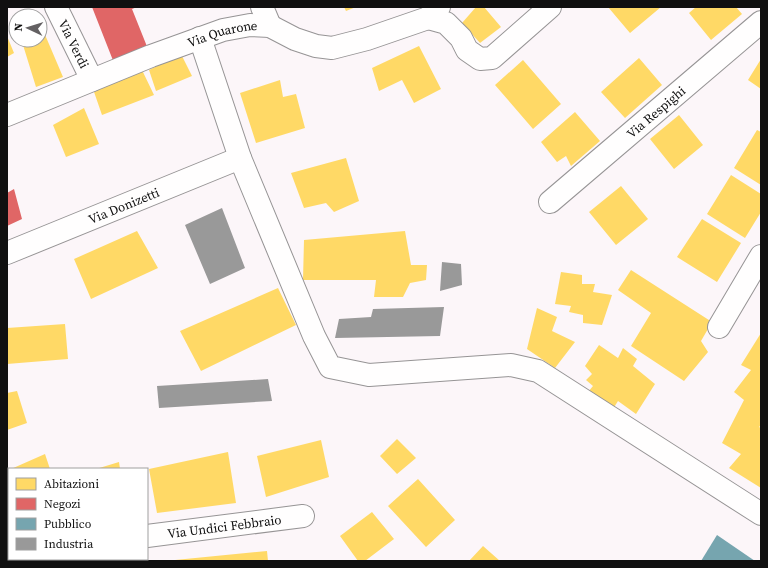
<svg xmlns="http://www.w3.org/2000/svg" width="768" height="568" viewBox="0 0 768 568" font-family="'Source Serif 4',serif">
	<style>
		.homes { fill: #ffd966 }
		.shops { fill: #e06666 }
		.public { fill: #76a5af }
		.industry { fill: #999 }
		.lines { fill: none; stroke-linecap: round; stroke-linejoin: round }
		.minor-casing { stroke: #969495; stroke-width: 24 }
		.minor { stroke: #fffefe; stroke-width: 22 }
		.labels { text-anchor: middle; stroke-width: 4; stroke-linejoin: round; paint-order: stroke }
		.street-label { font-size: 13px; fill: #101010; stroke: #fff }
	</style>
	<rect width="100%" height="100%" fill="#fcf6f9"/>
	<!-- homes -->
	<path class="homes" d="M344,7H356L346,11Z
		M476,7H484L501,27L480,43L462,23Z
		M608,7H661L630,33Z
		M696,7H736L742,14L711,40L689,13Z
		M43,30L63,77L36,87L23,45L30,40H40V33Z
		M7,36L14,53L7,57Z
		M419,46L441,89L414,103L402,80L379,91L372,68Z
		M181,54L192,76L156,91L149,70Z
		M639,58L662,85L625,118L601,92Z
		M761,59V89L748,80Z
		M523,60L561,104L533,129L495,85Z
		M142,70L154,95L102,115L93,89Z
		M280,80L283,97L296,94L305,128L256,143L240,93Z
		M84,108L99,144L66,157L53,125Z
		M575,112L600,141L571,166L566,156L557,162L541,142Z
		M679,115L703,145L674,169L650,139Z
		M757,130L761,132V185L734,168Z
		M346,158L359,201L334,212L326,203L304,208L291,173Z
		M731,175L761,194V212L745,238L707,214Z
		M621,186L648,219L616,245L589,212Z
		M702,219L741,243L717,282L677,257Z
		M137,231L158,268L91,299L74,259Z
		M405,231L411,265H427L426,280L410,283L403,297H374L376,280H303L304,240Z
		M631,270L712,322L701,341L708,352L684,381L631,346L651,313L618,290Z
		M561,272L582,275V284H595L593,292L612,295L602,325L583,323V315L569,312L571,306L555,304Z
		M278,288L296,325L201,371L180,331Z
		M537,308L557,317L552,331L575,342L555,368L527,349Z
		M65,324L68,359L7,364V328Z
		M761,333V425L759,427L761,428V488L729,468L741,454L722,443L744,400L734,392L751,370L741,365Z
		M599,345L618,358L623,348L637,359L633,366L655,384L636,414L618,401L613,409L588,392L593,386L586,380L592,374L585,366Z
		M17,391L27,423L7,430V393Z
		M397,439L416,458L397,474L380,456Z
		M321,440L329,477L266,497L257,456Z
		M228,452L236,503L157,513L149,469Z
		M45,454L50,469H11Z
		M119,462L120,469H96Z
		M9,470V487L7,482V471Z
		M418,479L455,520L426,547L388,506Z
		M372,512L394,539L365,561H358L340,536Z
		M483,546L500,561H469Z
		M267,551L268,561H175V560Z"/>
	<!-- shops -->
	<path class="shops" d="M92,7H137L132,9L148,49L114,63Z
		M14,189L22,219L7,226V193Z"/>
	<!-- public -->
	<path class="public" d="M717,535L755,561H701Z"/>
	<!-- industry -->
	<path class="industry" d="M222,208L245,268L210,284L185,225Z
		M442,262L461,264L462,285L440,291Z
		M444,307L440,336L335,338L339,319L371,317L373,309Z
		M268,379L272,401L159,408L157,386Z"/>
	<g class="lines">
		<!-- minor casing -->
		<g class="minor-casing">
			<g id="minor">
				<path id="s1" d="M56,7L92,80"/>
				<path d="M262,7L270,26"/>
				<path d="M428,18L446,23L461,38L467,50L480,59L492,58L550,7"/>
				<path d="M200,38L240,158L314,336L330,367L369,375L511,365L538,371L761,514"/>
				<path id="s2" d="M7,115L151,56L223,30L250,25L270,26L295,39L316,46L332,48L367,39L428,18L439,7"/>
				<path id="s3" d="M550,202L761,22"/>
				<path id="s4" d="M7,253L240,158"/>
				<path d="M719,327L761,256"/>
				<path id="s5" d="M147,536L303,516"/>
				<path d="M7,555H9"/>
			</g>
		</g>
		<!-- minor -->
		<use href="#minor" class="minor"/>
	</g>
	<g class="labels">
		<!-- street labels -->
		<g class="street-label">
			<text dy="5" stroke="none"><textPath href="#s2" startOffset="231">Via Quarone</textPath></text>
			<text dy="5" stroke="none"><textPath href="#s1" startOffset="41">Via Verdi</textPath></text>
			<text dy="5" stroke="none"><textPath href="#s3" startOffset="139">Via Respighi</textPath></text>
			<text dy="5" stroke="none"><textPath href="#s4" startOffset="126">Via Donizetti</textPath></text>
			<text dy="5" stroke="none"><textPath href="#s5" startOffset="78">Via Undici Febbraio</textPath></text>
		</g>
	</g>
	<!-- border -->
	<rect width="768" height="568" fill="none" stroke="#101010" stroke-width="16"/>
	<!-- legend -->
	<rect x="8" y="468" width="140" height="92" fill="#ffffff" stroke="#9f9f9f"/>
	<rect x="16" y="478" width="20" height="12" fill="#ffd966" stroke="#9f9f9f"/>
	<text x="44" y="488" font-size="12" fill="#101010">Abitazioni</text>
	<rect x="16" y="498" width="20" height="12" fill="#e06666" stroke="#9f9f9f"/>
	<text x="44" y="508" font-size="12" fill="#101010">Negozi</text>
	<rect x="16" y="518" width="20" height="12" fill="#76a5af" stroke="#9f9f9f"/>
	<text x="44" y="528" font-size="12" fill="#101010">Pubblico</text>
	<rect x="16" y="538" width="20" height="12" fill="#999999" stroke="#9f9f9f"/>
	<text x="44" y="548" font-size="12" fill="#101010">Industria</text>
	<!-- north arrow -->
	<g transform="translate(28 28) rotate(274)"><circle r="19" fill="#ffffff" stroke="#9f9f9f"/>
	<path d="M0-3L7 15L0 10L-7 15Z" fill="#636062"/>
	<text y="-6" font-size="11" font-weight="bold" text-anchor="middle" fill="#101010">N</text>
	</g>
</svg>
